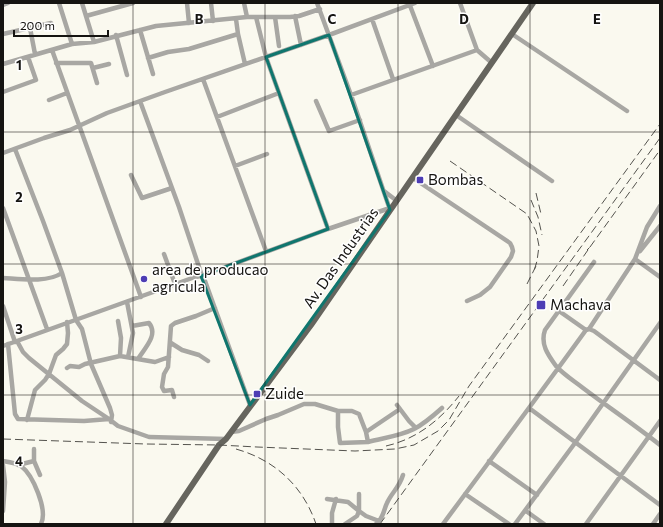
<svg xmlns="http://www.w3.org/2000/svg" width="663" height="527" viewBox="0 0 663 527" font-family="Commissioner,sans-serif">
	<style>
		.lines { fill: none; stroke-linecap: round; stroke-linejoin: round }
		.minor { stroke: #a8a7a3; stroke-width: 4.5 }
		.major { stroke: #66655e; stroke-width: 6 }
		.rail { stroke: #54534e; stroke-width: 1; stroke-dasharray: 8 4; stroke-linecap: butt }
		.marked { fill: none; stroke: #0f766e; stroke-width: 3; stroke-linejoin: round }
		.grid { fill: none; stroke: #151411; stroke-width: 1; stroke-opacity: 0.55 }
		.poi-dot { fill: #4d3db4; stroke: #fff; stroke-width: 1.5 }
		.labels { text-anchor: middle; stroke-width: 3; stroke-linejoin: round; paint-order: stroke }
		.poi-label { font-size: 15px; fill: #151411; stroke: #fff; text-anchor: start }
		.street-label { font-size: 15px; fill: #151411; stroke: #fff }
		.grid-label { font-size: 13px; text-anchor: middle; font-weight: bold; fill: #151411; stroke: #fff; stroke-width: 3; stroke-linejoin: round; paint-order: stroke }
	</style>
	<rect width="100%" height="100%" fill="#faf9ef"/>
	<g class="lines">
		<!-- minor -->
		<path class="minor" d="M59,3L72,44
			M82,3L94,42
			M187,3L189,23
			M211,3L213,21
			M244,3L247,17
			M317,3L351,95L390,210
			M409,3L433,66
			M460,3L477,50L492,63
			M3,5L8,3
			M86,16L133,3
			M295,16L301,45
			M256,17L266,57L328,229
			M275,17L279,46
			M236,19L238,34L245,64
			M372,19L393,79
			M30,28L35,54
			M140,30L153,74
			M3,34L51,23
			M512,34L627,111
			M116,35L127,75
			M52,50L141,297
			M148,58L168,52L189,49L238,34
			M56,63H91L97,83
			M3,64L72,44L94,42L156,26L247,17H290L299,16L320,9
			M93,68L109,64
			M203,79L266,251
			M3,92L36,80L28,57
			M351,95L477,50
			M49,100L67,93
			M140,101L179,207L202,276
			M316,101L329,131L360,120
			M456,115L552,181
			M217,117L279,93
			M15,149L43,221L62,273L76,320L82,329L91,364L110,408L112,415L111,422
			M3,153L44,138L70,130L107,113L165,92L329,35L415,3
			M235,166L267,154
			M131,175L142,198L172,188
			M413,178L510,243L512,247L513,251L511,257L490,287L480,295L467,301
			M384,191L397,201
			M3,208L47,329
			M640,251L660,226
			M164,254L175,284
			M635,259L660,277
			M594,262L545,330C540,344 548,355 556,366C563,374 574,381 583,388C608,407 635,425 660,445
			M201,276L328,229L390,208
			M3,278C20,279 47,283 62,273
			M127,302L133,333L128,357
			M3,306L15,342
			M559,311L586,330
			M118,321L121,338L120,356
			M132,326L149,323C159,335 144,349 138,359
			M589,329L594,331L660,380
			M17,341L23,352L29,358L82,401L109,419L118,426L149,437L226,439
			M171,343L182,350L199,355L208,361
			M8,344L15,414L18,419L84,421L109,419
			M3,346L195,277L201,276L205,281L250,405
			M67,368L70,366L79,367L85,364L120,356L155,362L169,357
			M174,397L172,390L164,391L162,387L164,374L168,367L171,326L175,323L196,316L215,308
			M397,405L409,421L416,428
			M529,408L660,505
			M27,420L35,390L45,380L49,374L56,355L63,349L67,344L68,333L67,322
			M231,432L239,431L266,419L278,415L304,404H315L338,411V427L340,443L368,442L366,432L359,414L352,411H338
			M366,432L400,409
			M368,442C383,438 400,436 414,429C424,424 433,416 442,408
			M34,449V461L40,475
			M3,461C9,462 16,463 21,466C33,475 48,510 41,524
			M489,461L537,495
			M3,465L5,482L3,511
			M18,465L34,461
			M359,494V511L366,516L379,521L376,524
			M465,494L509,524
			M327,499L348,502L359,511L357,516L345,524
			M526,511L544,524
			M379,521C384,515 384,509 387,503C392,492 399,488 403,475
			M332,524V513L336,499
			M443,524C491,459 539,395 586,330L589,329L635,259L647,227L660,206
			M515,524L575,443L660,323
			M586,524L660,421
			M653,524L660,514"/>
		<!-- major -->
		<path class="major" d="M166,524L219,445L226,439L311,325L533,3"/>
		<!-- rail -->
		<path class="rail" d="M450,161L527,214L536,231L539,246L537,261L534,271
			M536,193L541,214
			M531,200L538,217L542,235
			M590,247L660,150
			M527,284L536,266
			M563,286L590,247L587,250
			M3,439L146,444L219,445L257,447L355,451L395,449L414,445L438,431L449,420L469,386L660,124
			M386,446C417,439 440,420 459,396
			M236,449C275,460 303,486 316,524
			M380,524L660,138"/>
	</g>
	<!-- marked area -->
	<path class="marked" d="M329,35L390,210L250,405L201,276L328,229L266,57Z"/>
	<!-- grid -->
	<path class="grid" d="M133,3V524M265,3V524M398,3V524M530,3V524M3,132H660M3,264H660M3,395H660"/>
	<!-- markers -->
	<g class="poi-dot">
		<rect x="416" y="176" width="8" height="8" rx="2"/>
		<circle cx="144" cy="279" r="4"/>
		<rect x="536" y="300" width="10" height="10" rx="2"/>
		<rect x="253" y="390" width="8" height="8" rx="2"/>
	</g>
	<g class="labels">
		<!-- poi labels -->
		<g class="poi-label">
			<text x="428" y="185">Bombas</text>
			<text x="152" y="275">area de producao<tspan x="152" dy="17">agricula</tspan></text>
			<text x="550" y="310">Machava</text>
			<text x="265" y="399">Zuide</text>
		</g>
		<!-- street labels -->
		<g class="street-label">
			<text transform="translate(341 258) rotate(-55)" y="5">Av. Das Industrias</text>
		</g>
	</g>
	<g class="grid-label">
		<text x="199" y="24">B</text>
		<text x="332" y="24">C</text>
		<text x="464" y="24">D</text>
		<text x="597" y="24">E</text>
		<text x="19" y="70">1</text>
		<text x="19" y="202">2</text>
		<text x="19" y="334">3</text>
		<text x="19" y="466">4</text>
	</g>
	<!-- border -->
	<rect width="663" height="527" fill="none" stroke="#151411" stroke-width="8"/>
	<!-- scale -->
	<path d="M14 30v6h94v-6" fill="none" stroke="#151411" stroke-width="2"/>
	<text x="20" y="30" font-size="12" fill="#151411" stroke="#ffffff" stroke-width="3" paint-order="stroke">200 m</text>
</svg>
